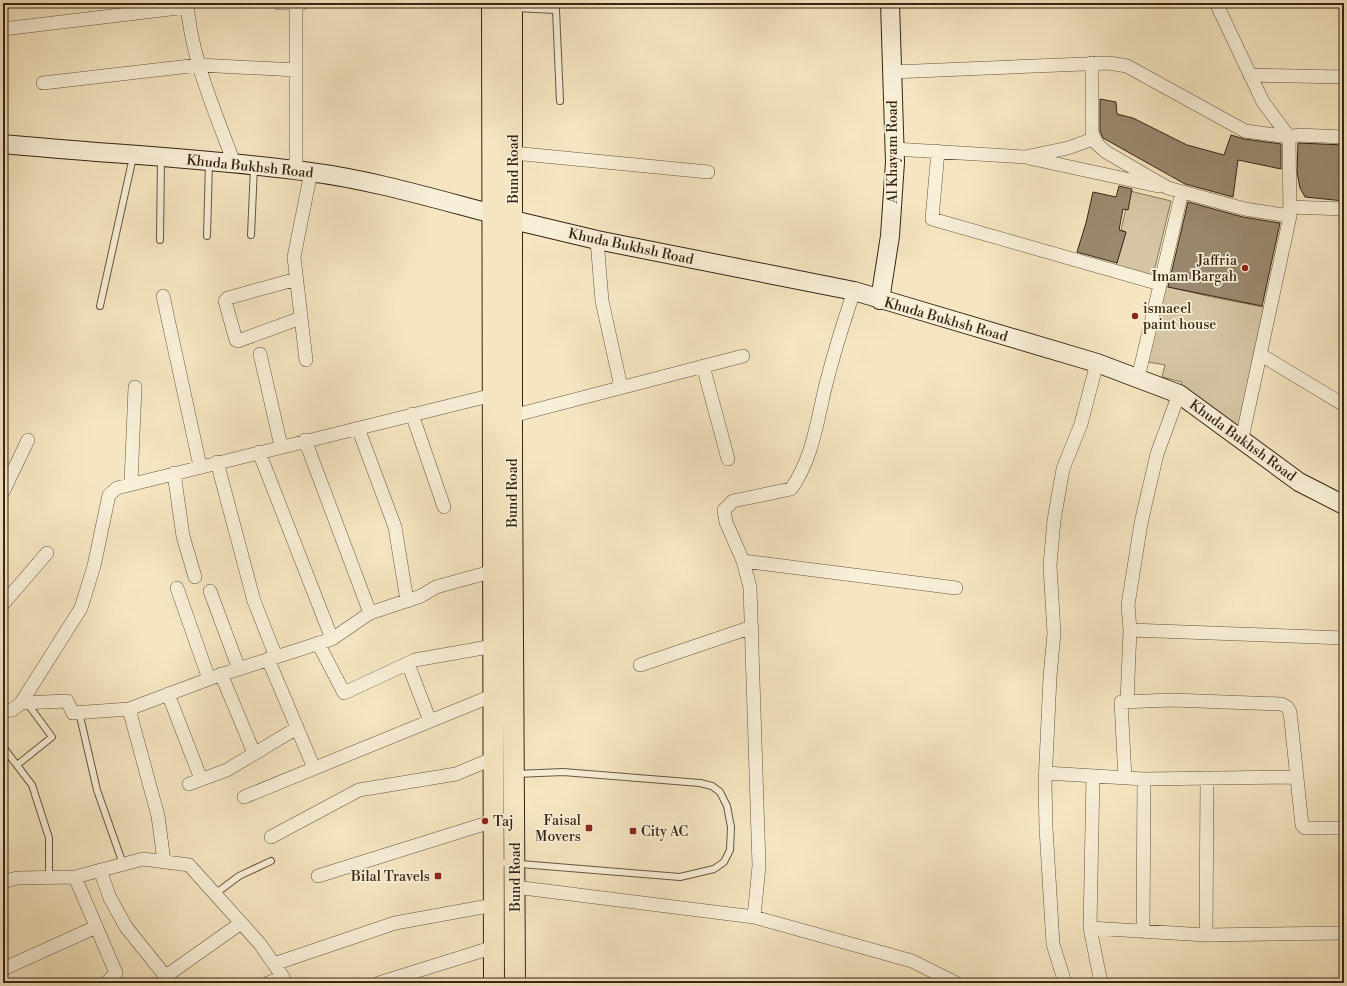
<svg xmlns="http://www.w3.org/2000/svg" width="1347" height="986" viewBox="0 0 1347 986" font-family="'Libre Bodoni',serif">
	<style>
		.green { fill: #d5c5a4; stroke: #86755d }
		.building { fill: #9a896f; stroke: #372516 }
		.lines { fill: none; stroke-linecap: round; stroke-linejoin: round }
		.lane-casing { stroke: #665541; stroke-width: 8 }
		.street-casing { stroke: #665541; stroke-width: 14 }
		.secondary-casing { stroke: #372516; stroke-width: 20 }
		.primary-casing { stroke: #372516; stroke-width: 22 }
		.lane { stroke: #f8efd7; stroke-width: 6 }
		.street { stroke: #f8efd7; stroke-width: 13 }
		.secondary { stroke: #f8efd7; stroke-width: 18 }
		.primary { stroke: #f5e6c1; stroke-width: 20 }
		.poi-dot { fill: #8f2418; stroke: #f8efd7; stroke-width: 1.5 }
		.labels { text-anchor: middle; stroke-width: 3.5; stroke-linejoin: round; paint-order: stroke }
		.street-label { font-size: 14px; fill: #372516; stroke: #f8efd7 }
		.poi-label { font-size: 14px; fill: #372516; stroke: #f8efd7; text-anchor: end }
	</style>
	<rect width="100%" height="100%" fill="#f5e6c1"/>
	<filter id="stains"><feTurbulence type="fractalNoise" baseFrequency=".005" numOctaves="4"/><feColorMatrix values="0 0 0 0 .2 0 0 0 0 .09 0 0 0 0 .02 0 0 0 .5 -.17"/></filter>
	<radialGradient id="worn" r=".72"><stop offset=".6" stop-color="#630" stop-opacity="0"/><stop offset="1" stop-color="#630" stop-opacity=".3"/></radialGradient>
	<!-- green -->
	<path class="green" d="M1130,191L1171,201L1153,276L1116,266L1126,232L1121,230Z
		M1160,285L1212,297L1264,307L1237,436L1179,394L1182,382L1162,377L1165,365L1148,362Z"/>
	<!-- building -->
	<path class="building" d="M1100,99L1116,102L1117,114L1133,118L1187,145L1224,155L1231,135L1244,139L1281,144V169L1238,160L1233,197L1185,184L1103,138L1100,131Z
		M1298,143L1344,145V201L1305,197L1300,188L1297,172Z
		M1119,186L1132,189L1128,210L1123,209L1119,230L1126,232L1117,263L1077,252L1086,223L1093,192L1116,197Z
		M1188,202L1243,217L1280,223L1262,306L1168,287Z"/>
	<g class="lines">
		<!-- lane casing -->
		<g class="lane-casing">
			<path id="lane" d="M514,8L556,10V3
				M556,10L560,101
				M251,235L254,167
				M207,236L209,162
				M160,240L161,159
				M100,306L133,157
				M79,712L97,790L123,864
				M3,747L32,785L49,838V878
				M17,765L52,737L27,703
				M496,862L680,877L714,869L724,862L730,850L731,827L727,806L720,792L712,786L700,783L563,772L516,774
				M215,894L239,876L271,861"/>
		</g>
		<!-- street casing -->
		<g class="street-casing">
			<path id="street" d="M187,3C191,58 215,111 234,163
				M279,3H302
				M1216,3L1263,102L1289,137L1290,216L1243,434
				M3,29L187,7
				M1092,63V133L1097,144L1106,152L1168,188L1245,209L1290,216
				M892,72L1109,63L1127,66L1245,131L1289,137L1298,135L1344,137
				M1250,75L1344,77
				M43,83L199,65L296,70
				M894,149L1025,157L1068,148L1093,139
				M938,151L932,219L1160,284
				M513,153L708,172
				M1029,158L1158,186
				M296,170V3
				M1290,207L1344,209
				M597,240L602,301L621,387
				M297,279L228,298L225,301L236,340L238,341L301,318
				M163,296L200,466
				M260,354L281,446
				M1261,355L1344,405
				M306,360L294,257L311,172
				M703,366L728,459
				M1138,378L1182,192
				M412,414L444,507
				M512,416L743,356
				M358,428L395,527L407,601
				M305,440L370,613
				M259,452L332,639
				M217,462L254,601L276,657
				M174,473L183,536L195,577
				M131,483L135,387
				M3,492L28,440
				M743,561L956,588
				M177,588L209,679
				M210,591L239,669
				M3,604L47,553
				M1130,630L1344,638
				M318,643L344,693L415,660L494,646
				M268,659L314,768
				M408,664L430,721
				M640,665L752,627
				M221,674L254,753
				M168,694L201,779
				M1127,702L1130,630L1128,605L1141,523L1157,454L1179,394
				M21,703L67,701L73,713L129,709L217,676L332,639L370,613L421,596L436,587L494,571
				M129,709L158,816L164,861
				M3,711L12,710L21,703L81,608L94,566L109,495L117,488L493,395
				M1046,773L1144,779L1297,777
				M1093,776L1090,928L1101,983
				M1125,778L1121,702L1172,700L1281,704L1287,707L1290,712L1302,825L1305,828H1344
				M189,784L227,770L297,728
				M244,797L494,695
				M271,837L359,790L456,774L494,758
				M100,870L110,898L126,927L171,983
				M318,876L494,821
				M75,877L116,973L106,983
				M3,882L17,878L75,877L143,859L189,865L260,944L283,977L285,983
				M515,887L754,917L912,961L956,983
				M754,917L759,866L750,587L743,561L726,522L724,510L733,501L791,489C815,456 818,411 829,373C836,346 845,318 854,291
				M1090,928L1206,935L1344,933
				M1143,932L1144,779
				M1206,935L1207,778
				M274,964L395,923L494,905
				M3,969L96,927
				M166,976L241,923
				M268,983L283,977
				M379,983L494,947
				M1065,983L1053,944L1046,828L1045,784L1050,677L1054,633L1050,565L1054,520L1063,469L1081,424L1097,363"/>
		</g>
		<!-- secondary casing -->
		<g class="secondary-casing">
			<path id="secondary" d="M3,144C105,154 208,158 310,172C372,180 432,198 493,214
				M513,220L597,240L854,291L1097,363L1179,394L1299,482L1344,505
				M880,300L890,236L895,162L890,3"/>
		</g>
		<!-- primary casing -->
		<g class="primary-casing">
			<path id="primary" d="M492,3L494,983
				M512,3V468L515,983"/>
		</g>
		<!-- lane -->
		<use href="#lane" class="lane"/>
		<!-- street -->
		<use href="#street" class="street"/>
		<!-- secondary -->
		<use href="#secondary" class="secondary"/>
		<!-- primary -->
		<use href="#primary" class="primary"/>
	</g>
	<!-- markers -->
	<g class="poi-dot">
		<circle cx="1245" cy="268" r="4"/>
		<circle cx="1135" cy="316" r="4"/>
		<circle cx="485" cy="821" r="4"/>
		<rect x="585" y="824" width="8" height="8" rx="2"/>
		<rect x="629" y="827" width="8" height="8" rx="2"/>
		<rect x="434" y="872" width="8" height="8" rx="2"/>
	</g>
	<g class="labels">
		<!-- street labels -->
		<g class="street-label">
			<text transform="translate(892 152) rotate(-90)" y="5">Al Khayam Road</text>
			<text transform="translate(250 166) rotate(6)" y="5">Khuda Bukhsh Road</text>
			<text transform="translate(513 169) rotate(-90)" y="5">Bund Road</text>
			<text transform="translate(631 246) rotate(12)" y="5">Khuda Bukhsh Road</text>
			<text transform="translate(946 319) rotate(16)" y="5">Khuda Bukhsh Road</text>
			<text transform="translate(1243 440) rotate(36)" y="5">Khuda Bukhsh Road</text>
			<text transform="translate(512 493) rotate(-90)" y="5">Bund Road</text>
			<text transform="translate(515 877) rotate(-90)" y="5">Bund Road</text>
		</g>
		<!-- poi labels -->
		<g class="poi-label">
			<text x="1237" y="265">Jaffria<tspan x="1237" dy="16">Imam Bargah</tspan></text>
			<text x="1143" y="313" text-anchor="start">ismaeel<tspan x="1143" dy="16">paint house</tspan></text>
			<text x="581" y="825">Faisal<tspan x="581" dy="16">Movers</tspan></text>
			<text x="493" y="826" text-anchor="start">Taj</text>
			<text x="641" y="836" text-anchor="start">City AC</text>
			<text x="430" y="881">Bilal Travels</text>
		</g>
	</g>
	<!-- margin -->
	<rect width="1347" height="986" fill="none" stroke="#f5e6c1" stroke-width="16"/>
	<rect x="4" y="4" width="1339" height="978" fill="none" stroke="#372516" stroke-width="2"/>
	<rect x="8" y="8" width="1331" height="970" fill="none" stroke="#372516"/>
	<rect width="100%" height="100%" filter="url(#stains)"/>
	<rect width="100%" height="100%" fill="url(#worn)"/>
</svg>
